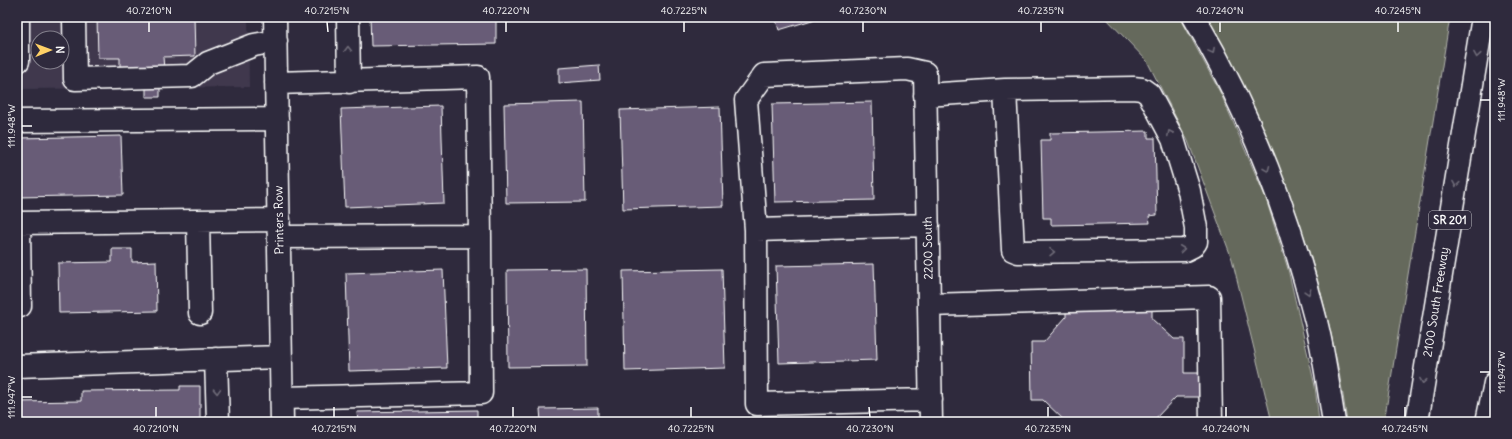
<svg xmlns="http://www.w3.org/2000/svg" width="1512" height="439" viewBox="0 0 1512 439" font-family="Delius,sans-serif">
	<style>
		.built { fill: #40394e; fill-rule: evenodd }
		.green { fill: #65695b; stroke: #b2b4ad }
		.building { fill: #675b77; stroke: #fff }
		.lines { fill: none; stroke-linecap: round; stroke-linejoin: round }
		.minor-casing { stroke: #fff; stroke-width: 25 }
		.highway-casing { stroke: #fff; stroke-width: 25 }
		.minor { stroke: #2f2a3d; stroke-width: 22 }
		.highway { stroke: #2f2a3d; stroke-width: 22 }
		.oneway { stroke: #6d6a77 }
		.ticks { fill: none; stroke: #fff; stroke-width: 1.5 }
		.labels { text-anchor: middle; stroke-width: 3; stroke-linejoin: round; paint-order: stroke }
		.shield { fill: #2f2a3d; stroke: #c1bfc5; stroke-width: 1 }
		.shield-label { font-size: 11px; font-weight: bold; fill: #fff }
		.street-label { font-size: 12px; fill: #fff; stroke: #2f2a3d }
		.neatline { fill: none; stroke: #fff; stroke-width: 1.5 }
		.ticks-label { font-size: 10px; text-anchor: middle; fill: #fff }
	</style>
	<rect width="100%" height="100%" fill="#2f2a3d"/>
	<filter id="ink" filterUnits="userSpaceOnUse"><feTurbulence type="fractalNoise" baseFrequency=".025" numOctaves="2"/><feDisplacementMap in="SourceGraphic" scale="8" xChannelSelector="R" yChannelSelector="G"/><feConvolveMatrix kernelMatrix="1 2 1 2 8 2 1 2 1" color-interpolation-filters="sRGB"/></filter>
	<g filter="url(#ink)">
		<!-- built -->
		<path class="built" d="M17,17H248L249,87L17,89ZM38,38H62V62H38Z"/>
		<!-- green -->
		<path class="green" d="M1105,17H1180L1221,94L1265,196L1288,269L1315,386L1319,422H1272L1232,259L1188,141L1147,61Z
			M1207,17H1450L1384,422H1347C1328,280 1277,142 1207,17Z"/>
		<!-- building -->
		<path class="building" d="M97,17H194L195,56L163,57L164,69L120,70V58H98Z
			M370,17H496V44L371,46Z
			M775,17H822L779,30Z
			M599,65L600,80L559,83V68Z
			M160,84V97H146V85Z
			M583,102L585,202L506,203L504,104Z
			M872,102L874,200L775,202L772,104Z
			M441,106L444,203L345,207L341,109Z
			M720,107L723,206L623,209L620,110Z
			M1148,131V138H1155L1157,215L1149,216L1150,223L1051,225V218H1043L1041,140H1050V133Z
			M121,136L123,195L17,197V138Z
			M112,249H132V262L156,261L157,311L59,313L58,263L112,262Z
			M874,264L877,360L779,363L776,266Z
			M586,269L587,366L508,367L507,270Z
			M722,269L725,368L625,371L623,271Z
			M443,270L447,368L349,371L346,273Z
			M1152,306V319L1174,339H1184V373H1200V397H1176L1154,420V422H1066L1043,400H1032L1031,342H1044L1066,317V307Z
			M180,386H200V422H17V402L81,401V391L180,390Z
			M598,408V422H541L540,409Z
			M477,410V422H358L357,412Z"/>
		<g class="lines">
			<!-- minor casing -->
			<g class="minor-casing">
				<path id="minor" d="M74,17L75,79L192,76L208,63L254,45L276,41
					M275,17L282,422
					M348,17L349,82
					M17,61H18V17
					M276,83L478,77L480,236L279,237
					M925,95L1005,90L1133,88L1142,89L1149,94L1173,139L1189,191L1196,228V242L1193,246L1185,250L1018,252L1013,250L1005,90
					M17,121L277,119
					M198,221L200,313
					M17,223L279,220
					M19,223L20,306
					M928,225L756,230L757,404L931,400
					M756,230L746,100L764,75L907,69L925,73L931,422
					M929,305L1209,297L1211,422
					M216,359L218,422
					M17,366L281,357
					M282,398L481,393L480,236"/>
			</g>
			<!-- highway casing -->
			<g class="highway-casing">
				<path id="highway" d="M1194,17C1248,109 1288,211 1314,314C1324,350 1328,386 1334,422
					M1417,422L1483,17
					M1487,422L1495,383"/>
			</g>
			<!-- minor -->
			<use href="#minor" class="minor"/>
			<!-- highway -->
			<use href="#highway" class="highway"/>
		</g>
		<!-- one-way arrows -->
		<defs><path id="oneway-chevron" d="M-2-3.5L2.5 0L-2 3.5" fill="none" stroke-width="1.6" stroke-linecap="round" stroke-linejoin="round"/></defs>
		<g class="oneway">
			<use href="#oneway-chevron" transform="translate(348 49) rotate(-91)"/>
			<use href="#oneway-chevron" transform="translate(1212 51) rotate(62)"/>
			<use href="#oneway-chevron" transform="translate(1477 55) rotate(99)"/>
			<use href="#oneway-chevron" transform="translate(1170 133) rotate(-117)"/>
			<use href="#oneway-chevron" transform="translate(1267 169) rotate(68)"/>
			<use href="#oneway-chevron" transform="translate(1456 184) rotate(99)"/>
			<use href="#oneway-chevron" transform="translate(1182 249) rotate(-6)"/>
			<use href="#oneway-chevron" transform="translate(1052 252) rotate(-1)"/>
			<use href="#oneway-chevron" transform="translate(1308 292) rotate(73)"/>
			<use href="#oneway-chevron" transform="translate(1423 381) rotate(99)"/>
			<use href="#oneway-chevron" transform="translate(217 391) rotate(88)"/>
		</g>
	</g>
	<!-- ticks -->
	<path class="ticks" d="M149,22V32M327,22L328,32M506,22V32M684,22V32M863,22V32M1041,22V32M1220,22V32M1398,22V32M1480,100H1490M22,126H32M1480,372H1490M22,397H32M156,407V417M334,407V417M513,407V417M691,407V417M869,407L870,417M1048,407V417M1226,407V417M1405,407V417"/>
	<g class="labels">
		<!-- shield labels -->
		<rect class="shield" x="1429" y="211" width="42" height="18" rx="3"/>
		<g class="shield-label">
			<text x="1450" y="224">SR 201</text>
		</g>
		<!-- street labels -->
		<g class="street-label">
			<text transform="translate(279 220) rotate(-91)" y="4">Printers Row</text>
			<text transform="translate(928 248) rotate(-91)" y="4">2200 South</text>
			<text transform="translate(1436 302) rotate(-81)" y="4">2100 South Freeway</text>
		</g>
	</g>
	<!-- margin -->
	<rect width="1512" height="439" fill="none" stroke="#2f2a3d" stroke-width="44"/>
	<!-- north arrow -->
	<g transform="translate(50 50) rotate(89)"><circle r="19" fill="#2f2a3d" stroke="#827f8b"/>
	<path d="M0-3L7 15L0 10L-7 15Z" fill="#ffd166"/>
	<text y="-6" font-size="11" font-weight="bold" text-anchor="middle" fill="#ffffff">N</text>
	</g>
	<rect x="22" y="22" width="1468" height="395" class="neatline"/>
	<g class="ticks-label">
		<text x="149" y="14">40.7210°N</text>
		<text x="327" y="14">40.7215°N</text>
		<text x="506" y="14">40.7220°N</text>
		<text x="684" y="14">40.7225°N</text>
		<text x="863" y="14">40.7230°N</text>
		<text x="1041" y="14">40.7235°N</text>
		<text x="1220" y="14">40.7240°N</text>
		<text x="1398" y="14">40.7245°N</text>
		<text transform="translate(1501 100) rotate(-90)" y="4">111.948°W</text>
		<text transform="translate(11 126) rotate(-90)" y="4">111.948°W</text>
		<text transform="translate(1501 372) rotate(-90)" y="4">111.947°W</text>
		<text transform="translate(11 397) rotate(-90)" y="4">111.947°W</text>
		<text x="156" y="432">40.7210°N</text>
		<text x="334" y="432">40.7215°N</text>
		<text x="513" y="432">40.7220°N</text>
		<text x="691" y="432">40.7225°N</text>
		<text x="870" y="432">40.7230°N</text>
		<text x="1048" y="432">40.7235°N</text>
		<text x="1226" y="432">40.7240°N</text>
		<text x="1405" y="432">40.7245°N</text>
	</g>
</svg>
